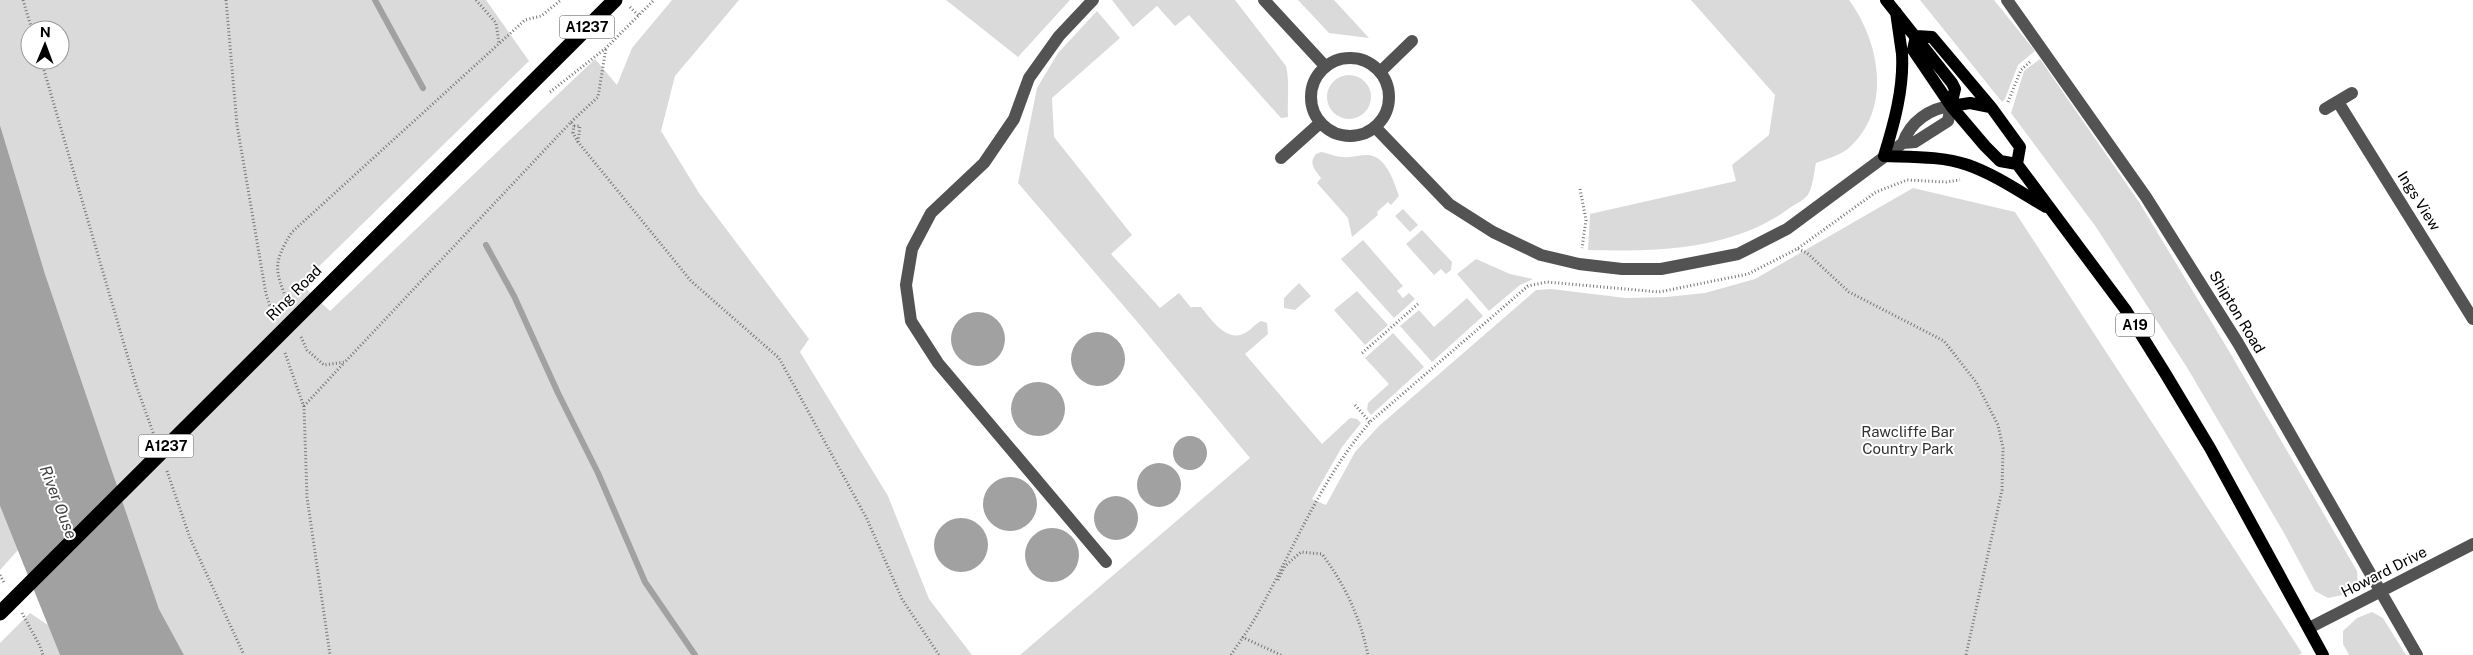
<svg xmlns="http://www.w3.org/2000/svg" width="2473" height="655" viewBox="0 0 2473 655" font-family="'Public Sans',sans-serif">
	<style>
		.green { fill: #dadada; fill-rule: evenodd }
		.water { fill: #a1a1a1 }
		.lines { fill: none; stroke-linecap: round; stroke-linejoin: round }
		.stream { stroke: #a1a1a1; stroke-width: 6 }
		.path { stroke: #757575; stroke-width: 3; stroke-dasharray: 1 2.5; stroke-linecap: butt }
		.minor { stroke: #535353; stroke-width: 12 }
		.major { stroke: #000; stroke-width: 12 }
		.highway { stroke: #000; stroke-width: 15 }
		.labels { text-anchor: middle; stroke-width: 4; stroke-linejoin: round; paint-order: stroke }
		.shield { fill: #fff; stroke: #4c4c4c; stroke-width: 1 }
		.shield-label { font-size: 14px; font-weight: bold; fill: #000 }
		.street-label { font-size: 15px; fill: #000; stroke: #fff }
		.park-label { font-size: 15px; fill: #313131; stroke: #fff }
		.water-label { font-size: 16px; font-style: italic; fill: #424242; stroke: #fff }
	</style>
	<rect width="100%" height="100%" fill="#fff"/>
	<!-- green -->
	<path class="green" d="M0,0H486L529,61L301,284L330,311L595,59L617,85L632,48L672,0H739L675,76L661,131L699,193L809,339L800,352L888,496L929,599L972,655H184L159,609L45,274L0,125ZM30,30H60V60H30Z
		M946,0H1070L1018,57Z
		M1112,0H1235L1286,66C1290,83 1287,100 1288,117L1281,118L1189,15L1175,26L1157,6L1133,27Z
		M1298,0H1334L1369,38L1329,33Z
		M1691,0H1849C1880,42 1892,108 1850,147C1842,155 1826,159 1816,163C1814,172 1813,185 1809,193C1806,199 1796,204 1791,207C1734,250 1656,252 1588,250L1590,214L1736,181L1732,165L1769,135L1775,95Z
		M1920,0H1994L2035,51L2018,65L2005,99L2002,102Z
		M1097,11L1120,38L1052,98L1054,137L1132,235L1111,254L1160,308L1179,293L1193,310L1191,307H1201C1211,319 1226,343 1245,333C1251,330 1255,324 1261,321L1267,323L1268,334L1245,354L1322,444L1350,418L1357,419L1361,423L1342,447L1312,499L1326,505L1355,452L1379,426L1536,290L1551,289L1626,298L1666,297L1705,293L1755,279L1913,188L2015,212L2302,653L2299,655H1020L1250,458L1140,325L1018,183L1037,88L1058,53Z
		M2040,59L2139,202L2226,346L2357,571L2358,585L2348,594L2328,598L2315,591L2284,533L2188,369L2096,227L2011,113L2024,71Z
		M1327 97a22 22 0 1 1 44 0a22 22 0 1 1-44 0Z
		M1321,152C1329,153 1335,157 1343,157C1352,158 1359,155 1367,155C1386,155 1394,182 1399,196L1391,205L1388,202L1377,212L1378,215L1352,237L1348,218L1317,183L1321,178C1315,170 1308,163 1316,154Z
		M1403,209L1418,225L1410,232L1395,216Z
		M1422,230L1452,262L1451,270L1446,274L1441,269L1434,275L1406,244Z
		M1363,240L1403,286L1397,291L1403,298L1409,293L1415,299L1394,318L1341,259Z
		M1476,259L1510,274L1533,279L1520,285L1489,311L1457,274Z
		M1299,283L1311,296L1295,310L1284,308V298Z
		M1357,291L1388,325L1365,345L1334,310Z
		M1467,298L1483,316L1432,362L1400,326L1419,310L1434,327Z
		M1393,333L1424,367L1371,415L1367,410L1368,403L1389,384L1365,358Z
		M0,506L18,550L0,570Z
		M2372,612L2383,618L2406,655H2349L2343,644V631L2357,618Z
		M30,613L48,625L60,655H0V643Z"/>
	<!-- water -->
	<path class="water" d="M0,125L45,274L159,609L184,655H60L0,506Z
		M951 339a27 27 0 1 1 54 0a27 27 0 1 1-54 0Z
		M1071 359a27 27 0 1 1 54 0a27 27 0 1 1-54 0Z
		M1011 409a27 27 0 1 1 54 0a27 27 0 1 1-54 0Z
		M1173 453a17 17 0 1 1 34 0a17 17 0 1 1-34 0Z
		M1137 485a22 22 0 1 1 44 0a22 22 0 1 1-44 0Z
		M983 504a27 27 0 1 1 54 0a27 27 0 1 1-54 0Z
		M1094 518a22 22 0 1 1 44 0a22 22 0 1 1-44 0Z
		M934 545a27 27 0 1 1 54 0a27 27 0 1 1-54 0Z
		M1025 555a27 27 0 1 1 54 0a27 27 0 1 1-54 0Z"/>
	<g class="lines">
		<!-- stream -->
		<path class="stream" d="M375,0L423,88
			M486,245L514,296L558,393L598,473L645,582L695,655"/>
		<!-- path -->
		<path class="path" d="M23,0L32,30
			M226,0L237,125L266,294L273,316
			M476,0L496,23L499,43
			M630,7L639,16
			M41,60L136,385L154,435
			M550,92L606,48L654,0
			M2008,102L2021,70L2031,61
			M571,122L598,97L606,48
			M574,126H580L578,142
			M1580,189L1586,220L1582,248
			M1798,249L1807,253L1849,292L1944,341L1976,382L1998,425L2003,448L2002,490L1966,655
			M288,303C275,270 272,264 292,232L525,20L541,16L561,0
			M301,337L307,350L324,365L345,362L571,122L574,126L573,133L578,142L691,281L779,358L867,519L902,599L939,655
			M285,353L304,407L307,497L330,655
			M1362,353L1418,304
			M1355,405L1370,422
			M304,406L344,363
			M167,471L190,538L244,655
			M0,575L5,584
			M1278,580L1285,566L1301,552L1322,554C1345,585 1360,617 1368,655
			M22,613L40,646L43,655
			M1242,637L1281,655
			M1231,655C1240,641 1250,628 1258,613C1294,548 1321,479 1370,422L1528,286L1547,282L1659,292L1748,274L1797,249L1876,192L1907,180L1946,182L1960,180"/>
		<!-- minor -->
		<path class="minor" d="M1093,0L1059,36L1029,78L1014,119L984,163L931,213L912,249L906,285L911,321L938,363L1106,562
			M1264,0L1325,66
			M2007,0L2146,197L2238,343L2417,655
			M1311 97a39 39 0 1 1 78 0a39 39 0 1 1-78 0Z
			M1381,71L1412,41
			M2338,102L2473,319
			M2325,109L2352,93
			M1375,127L1449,204L1493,232L1541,255L1579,264L1622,269H1661L1738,254L1787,229L1903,143L1915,142L1948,121L1951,106C1930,108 1910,122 1903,143
			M1281,158L1320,123
			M2309,628L2473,544"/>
		<!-- major -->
		<path class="major" d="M1886,0L1952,83L1955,89L1951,106
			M1896,12C1898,26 1900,40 1902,54C1904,88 1894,124 1884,156C1912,157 1942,156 1968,165C1996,175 2020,192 2046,207
			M1916,36L1913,50L1951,106L1985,146L2000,161L2017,164L2125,309L2165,373L2210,448L2323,655
			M1916,36L1932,37L1991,107L2020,147L2017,164
			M1951,106L1970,103L1990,107"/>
		<!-- highway -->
		<path class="highway" d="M0,613L615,0"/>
	</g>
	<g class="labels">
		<!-- shield labels -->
		<g class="shield">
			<rect x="559.5" y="15.5" width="55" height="23" rx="4"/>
			<rect x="2116" y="313.5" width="38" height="23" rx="4"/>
			<rect x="138.5" y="434.5" width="55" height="23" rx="4"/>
		</g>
		<g class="shield-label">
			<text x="587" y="32">A1237</text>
			<text x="2135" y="330">A19</text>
			<text x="166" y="451">A1237</text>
		</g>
		<!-- street labels -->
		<g class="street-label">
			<text transform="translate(2419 201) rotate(58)" y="5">Ings View</text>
			<text transform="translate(294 293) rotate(-45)" y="5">Ring Road</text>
			<text transform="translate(2237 312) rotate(59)" y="5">Shipton Road</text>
			<text transform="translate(2384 572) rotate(-27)" y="5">Howard Drive</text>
		</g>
		<!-- park labels -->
		<g class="park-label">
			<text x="1908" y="437">Rawcliffe Bar<tspan x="1908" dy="17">Country Park</tspan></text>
		</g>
		<!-- water labels -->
		<g class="water-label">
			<text transform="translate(59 502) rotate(69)" y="6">River Ouse</text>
		</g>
	</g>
	<!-- north arrow -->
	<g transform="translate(45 45) rotate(1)"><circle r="24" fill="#ffffff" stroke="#999999"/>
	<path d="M0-4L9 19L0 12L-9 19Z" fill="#000000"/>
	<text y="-8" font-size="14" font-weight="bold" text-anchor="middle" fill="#000000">N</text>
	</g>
</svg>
